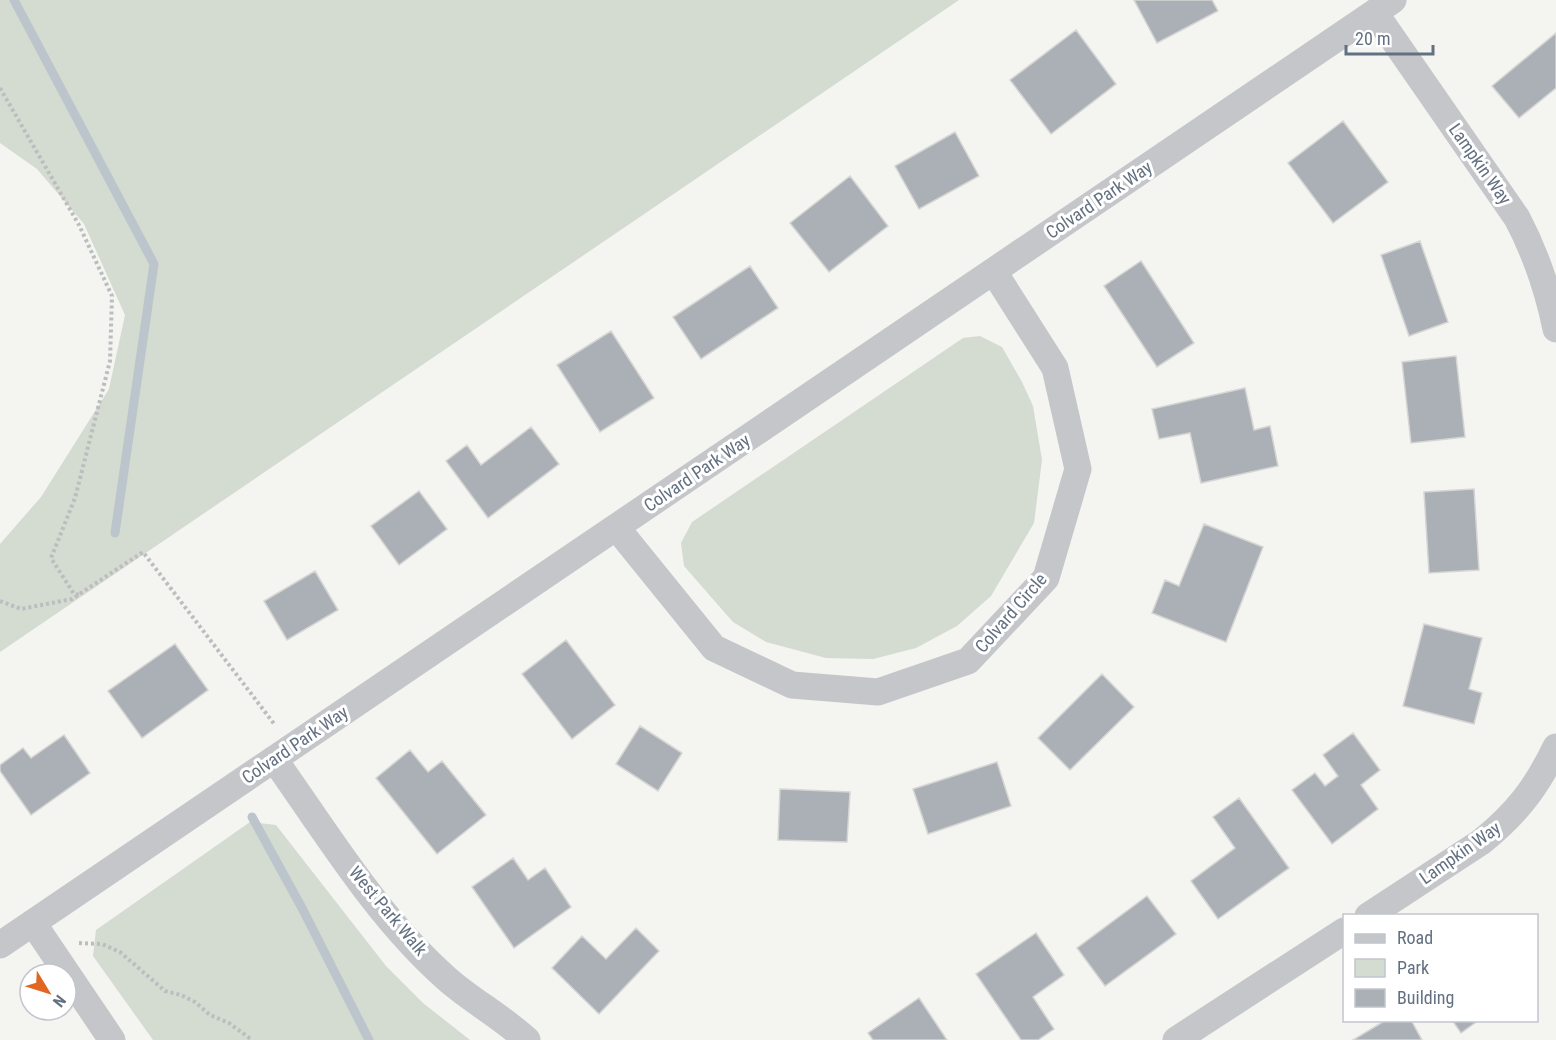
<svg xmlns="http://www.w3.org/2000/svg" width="1556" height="1040" viewBox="0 0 1556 1040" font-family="'Roboto Condensed',sans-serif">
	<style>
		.green { fill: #d4dbd1 }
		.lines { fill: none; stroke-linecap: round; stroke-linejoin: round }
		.stream { stroke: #bcc5cc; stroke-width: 9 }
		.building { fill: #aab0b6; stroke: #d5d5d3; stroke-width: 1.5 }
		.path { stroke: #bbbdbf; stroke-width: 4; stroke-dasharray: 3 3; stroke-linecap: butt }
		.street { stroke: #c4c6ca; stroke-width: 27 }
		.labels { text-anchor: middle; stroke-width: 6; stroke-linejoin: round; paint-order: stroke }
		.street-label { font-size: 18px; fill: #637081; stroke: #fff }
	</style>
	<rect width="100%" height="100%" fill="#f4f4f0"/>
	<!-- green -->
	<path class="green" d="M0,0H959L0,652V544L41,497L109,389L125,315L84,224L37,169L0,143Z
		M980,336L1002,347L1022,382L1033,406L1042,460L1034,523L991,596L957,626L916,648L873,659L826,658L766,642L733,622L684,566L681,543L692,522L963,338Z
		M250,822L276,825L386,966L423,1003L470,1040H153L93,956L96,930Z"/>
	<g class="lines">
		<!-- stream -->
		<path class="stream" d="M14,0L154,264L115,533
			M252,817L302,908L369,1040"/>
	</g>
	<!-- building -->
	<path class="building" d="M1134,0H1212L1218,11L1157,43Z
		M1076,30L1116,84L1051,134L1010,80Z
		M1556,33V88L1519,118L1492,86Z
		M1343,121L1388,182L1333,223L1288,163Z
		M955,132L979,176L919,209L895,166Z
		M850,176L888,226L829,272L790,223Z
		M1420,241L1448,322L1409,336L1381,255Z
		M1141,261L1194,343L1157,367L1104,286Z
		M750,266L778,308L701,359L673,317Z
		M611,331L654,398L600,432L557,365Z
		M1456,356L1465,437L1411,443L1402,362Z
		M1245,388L1254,430L1270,426L1278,466L1201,483L1190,433L1159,439L1152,409Z
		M531,427L559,464L488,518L446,461L467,445L481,465Z
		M1474,489L1479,570L1429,573L1424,492Z
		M419,491L447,529L399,565L371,526Z
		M1204,524L1263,547L1226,642L1152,613L1165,580L1179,586Z
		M315,571L338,610L287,640L264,601Z
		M1424,624L1482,638L1469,689L1482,693L1474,724L1403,706Z
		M566,640L615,705L572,739L522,674Z
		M175,644L208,690L142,738L108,691Z
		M1102,674L1134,707L1070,770L1038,738Z
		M640,726L682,753L658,791L616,764Z
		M1353,733L1380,770L1361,785L1378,809L1332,844L1292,790L1315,773L1325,786L1338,776L1323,755Z
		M64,735L90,773L31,815L0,771V765L23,748L31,758Z
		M410,750L428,772L442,761L486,815L437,854L376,778Z
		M997,762L1011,806L928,834L913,789Z
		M780,789L850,792L847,842L778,840Z
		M1239,798L1289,868L1218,919L1191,881L1235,848L1213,817Z
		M513,858L528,880L545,868L571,907L514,948L472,887Z
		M1147,896L1176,934L1105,986L1077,948Z
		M636,928L659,951L599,1014L552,968L582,936L606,959Z
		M1036,933L1064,975L1033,997L1054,1029L1038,1040H1021L976,974Z
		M919,998L947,1040H873L868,1033Z
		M1386,1020H1411L1422,1040H1353Z
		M1452,1020H1479L1461,1033Z"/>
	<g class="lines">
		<!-- path -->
		<path class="path" d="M0,88L79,225L112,296L110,361L75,498L51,558L74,594L80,595
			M0,601L21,609L72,599L143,552L275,725
			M79,943L102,944L120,952L165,991L181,995L195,1002L210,1015L229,1023L252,1040"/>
		<!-- street -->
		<path class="street" d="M1375,13L1517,218C1536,254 1548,290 1556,329
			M616,527L714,648L792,685L878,692L968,661L1046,578L1078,469L1055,368L994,272
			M274,759C328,835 377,917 447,979C472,1001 502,1017 527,1040
			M1368,916L1481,842C1517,813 1536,788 1556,747
			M33,923L112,1040
			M0,945L1393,0
			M1176,1040L1344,931"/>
	</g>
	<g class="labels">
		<!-- street labels -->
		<g class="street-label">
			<text transform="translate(1480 164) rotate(55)" y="6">Lampkin Way</text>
			<text transform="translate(1099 200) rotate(-34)" y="6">Colvard Park Way</text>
			<text transform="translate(697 473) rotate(-34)" y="6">Colvard Park Way</text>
			<text transform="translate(1011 613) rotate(-49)" y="6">Colvard Circle</text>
			<text transform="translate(295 745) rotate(-34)" y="6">Colvard Park Way</text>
			<text transform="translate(1460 853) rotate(-35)" y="6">Lampkin Way</text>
			<text transform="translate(388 911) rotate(50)" y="6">West Park Walk</text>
		</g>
	</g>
	<!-- legend -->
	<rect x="1343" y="914" width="195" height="108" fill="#ffffff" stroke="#c1c6cd" stroke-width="1.5"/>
	<rect x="1355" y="934" width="30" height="9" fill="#c4c6ca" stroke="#c1c6cd" stroke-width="1.5"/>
	<text x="1397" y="944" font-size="18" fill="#637081">Road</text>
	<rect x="1355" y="959" width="30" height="18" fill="#d4dbd1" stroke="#c1c6cd" stroke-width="1.5"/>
	<text x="1397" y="974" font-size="18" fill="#637081">Park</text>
	<rect x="1355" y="989" width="30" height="18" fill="#aab0b6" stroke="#c1c6cd" stroke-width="1.5"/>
	<text x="1397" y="1004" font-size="18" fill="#637081">Building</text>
	<!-- north arrow -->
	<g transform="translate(48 992) rotate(128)"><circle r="28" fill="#ffffff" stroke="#c1c6cd" stroke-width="1.5"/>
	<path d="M0-4.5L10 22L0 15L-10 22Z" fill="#e26522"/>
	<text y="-9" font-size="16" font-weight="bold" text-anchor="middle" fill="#637081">N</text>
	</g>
	<!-- scale -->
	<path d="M1346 45v9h87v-9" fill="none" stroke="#637081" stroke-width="3"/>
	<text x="1355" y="45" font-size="18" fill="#637081" stroke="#ffffff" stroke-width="4.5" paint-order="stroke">20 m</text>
</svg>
